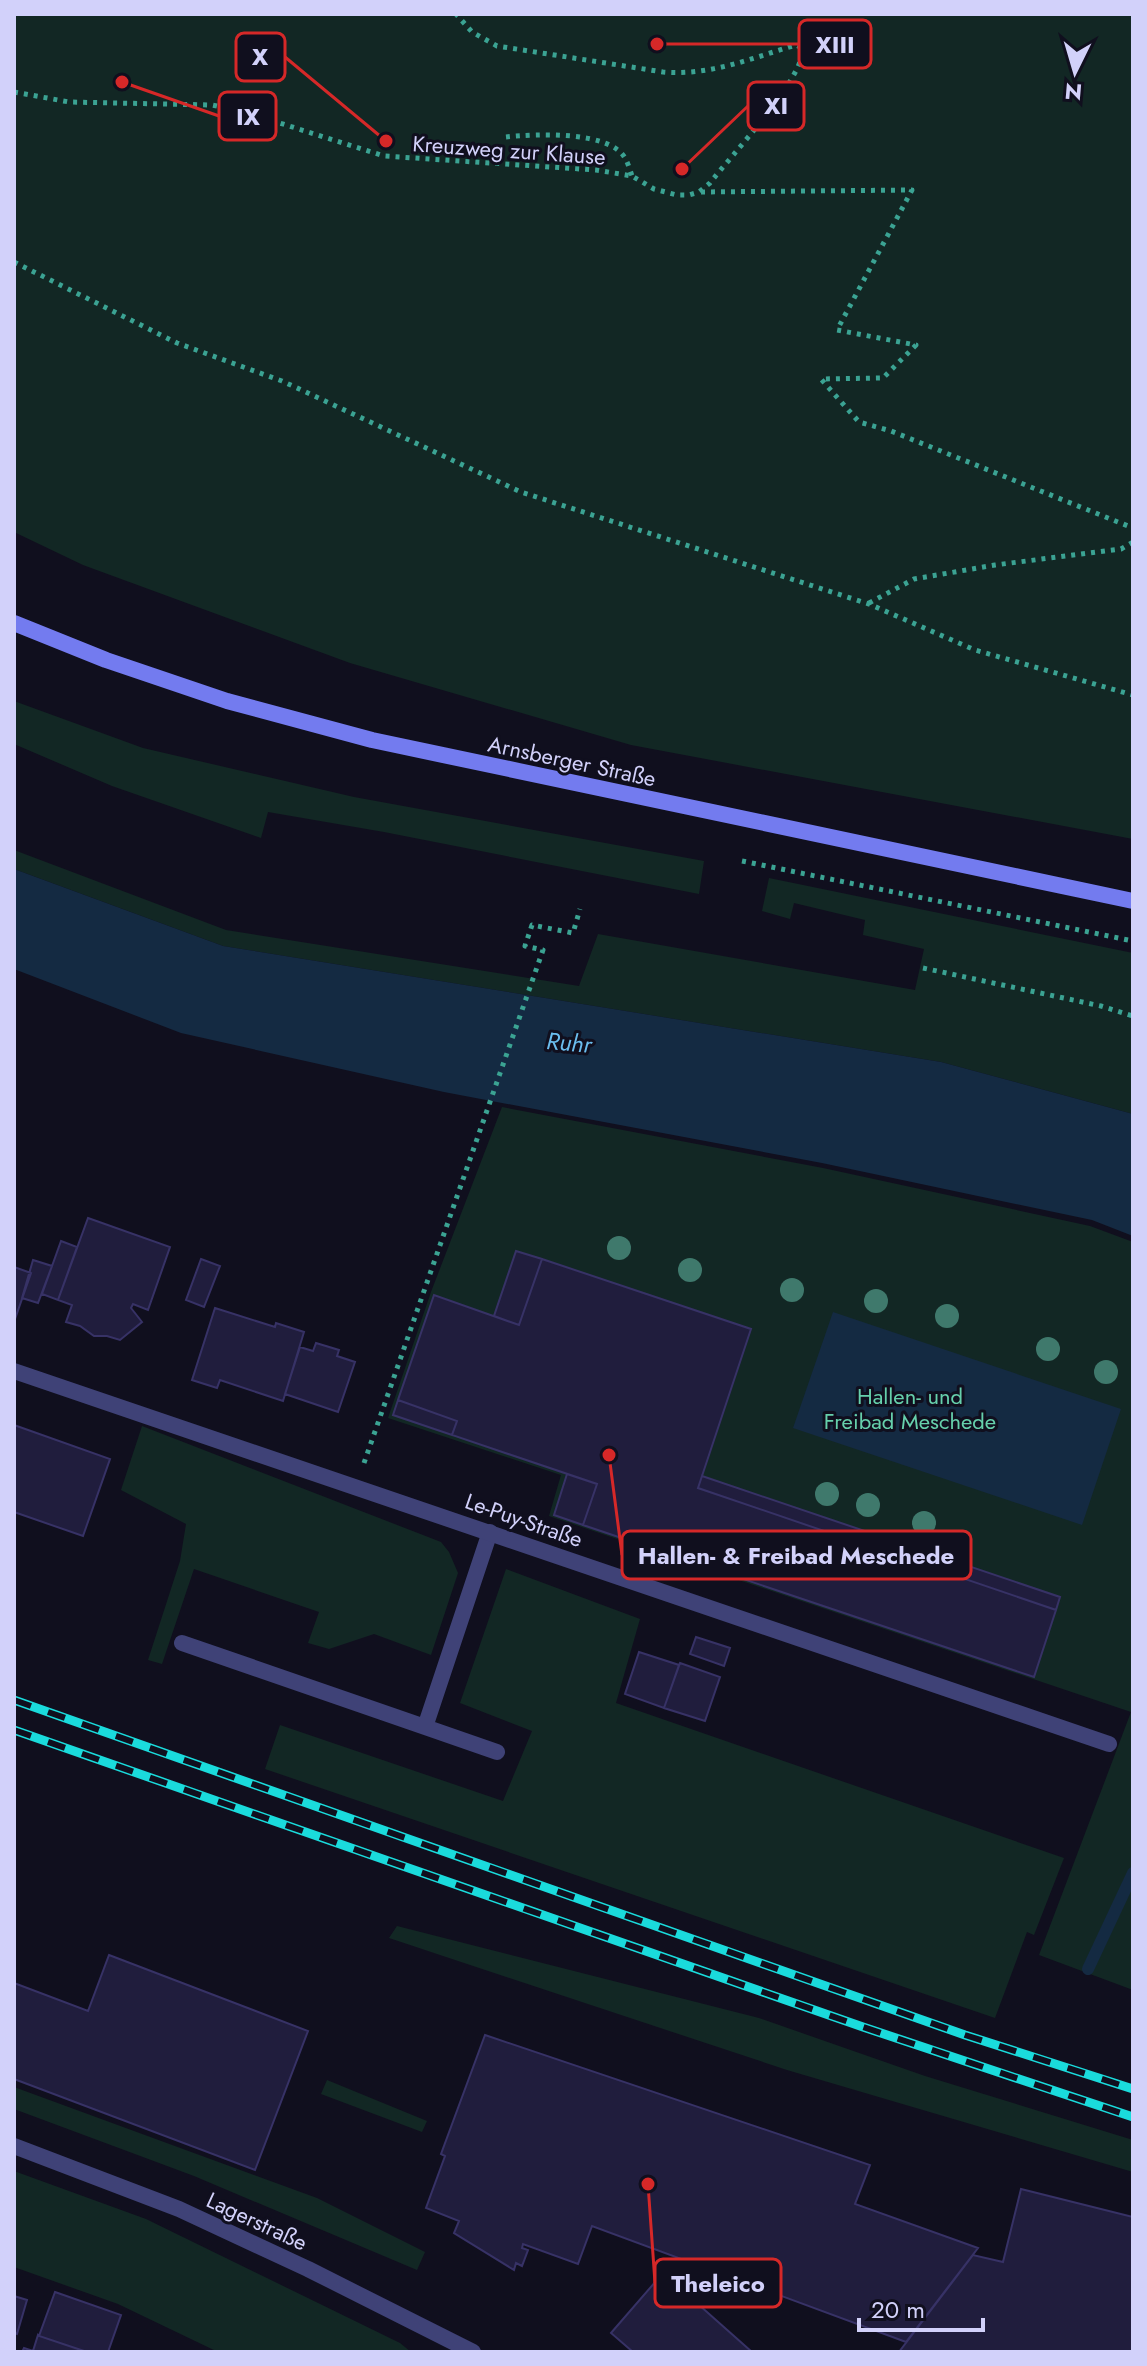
<svg xmlns="http://www.w3.org/2000/svg" width="1147" height="2366" viewBox="0 0 1147 2366" font-family="Jost,sans-serif">
	<style>
		.green { fill: #122724 }
		.water { fill: #142a42 }
		.lines { fill: none; stroke-linecap: round; stroke-linejoin: round }
		.stream { stroke: #142a42; stroke-width: 12 }
		.building { fill: #201d3d; stroke: #373266; stroke-width: 2 }
		.path { stroke: #3ba393; stroke-width: 5; stroke-dasharray: 4 6; stroke-linecap: butt }
		.lane { stroke: #3f4277; stroke-width: 16 }
		.street { stroke: #3f4277; stroke-width: 16 }
		.secondary { stroke: #737bef; stroke-width: 16 }
		.rail-casing { stroke: #1adbdc; stroke-width: 9 }
		.rail { stroke: #100f1e; stroke-width: 6; stroke-dasharray: 18; stroke-linecap: butt }
		.tree { fill: #3f796c }
		.labels { text-anchor: middle; stroke-width: 6; stroke-linejoin: round; paint-order: stroke }
		.street-label { font-size: 22px; fill: #d2d1fa; stroke: #100f1e }
		.park-label { font-size: 22px; fill: #66d0ac; stroke: #100f1e }
		.water-label { font-size: 24px; font-style: italic; fill: #6bbdee; stroke: #100f1e }
		.leader { fill: none; stroke: #d62828; stroke-width: 3 }
		.callout-dot { fill: #d62828; stroke: #100f1e; stroke-width: 3 }
		.callout { fill: #100f1e; stroke: #d62828; stroke-width: 3 }
		.callout-label { font-size: 24px; text-anchor: middle; font-weight: bold; fill: #d2d1fa }
	</style>
	<rect width="100%" height="100%" fill="#100f1e"/>
	<!-- green -->
	<path class="green" d="M14,14H1133V839L631,745L350,663L83,565L14,532Z
		M14,701L143,748L354,797L704,861L699,894L384,832L268,812L261,838L112,786L14,744Z
		M14,850L226,930L579,986L598,934L915,990L924,949L863,935L865,920L794,903L790,919L762,911L769,878L1133,953V1114L941,1062L223,946L14,869Z
		M502,1107L823,1168L1090,1226L1133,1242V1990L1039,1955L1131,1712L549,1516L561,1475L388,1418L431,1292Z
		M142,1426L441,1542L449,1552L458,1573L431,1655L374,1634L329,1649L308,1643L319,1612L194,1569L162,1664L148,1660L180,1561L186,1524L121,1490Z
		M506,1569L640,1619L616,1703L1064,1858L1034,1935L1027,1932L995,2018L265,1769L280,1725L503,1801L532,1731L460,1703Z
		M397,1926L759,2018L925,2076L1133,2140V2172L787,2070L389,1938Z
		M327,2080L427,2121L422,2132L321,2094Z
		M14,2087L317,2198L425,2252L417,2270L194,2176L14,2109Z
		M14,2171L146,2219L400,2343L411,2352H218L118,2304L14,2267Z"/>
	<!-- water -->
	<path class="water" d="M14,869L223,946L941,1062L1133,1114V1236L1092,1220L822,1163L444,1092L181,1033L14,969Z
		M833,1312L1121,1409L1082,1525L793,1428Z"/>
	<g class="lines">
		<!-- stream -->
		<path class="stream" d="M1088,1969L1133,1873"/>
	</g>
	<!-- building -->
	<path class="building" d="M88,1218L170,1247L148,1310L133,1304L131,1308L142,1322L120,1340L107,1336H94L80,1326L66,1322L72,1305L58,1300Z
		M61,1241L77,1247L58,1300L42,1294Z
		M516,1251L542,1259L519,1325L494,1316Z
		M201,1259L220,1266L204,1307L186,1300Z
		M542,1259L751,1329L698,1488L1056,1610L1034,1677L583,1525L597,1484L452,1435L457,1421L398,1400L434,1295L519,1325Z
		M33,1260L52,1266L38,1303L22,1298Z
		M14,1267L31,1273L15,1319H14Z
		M215,1308L275,1327L276,1323L304,1332L283,1401L220,1380L217,1388L192,1380Z
		M316,1343L339,1350L337,1356L355,1362L338,1412L285,1394L300,1347L313,1351Z
		M398,1400L457,1421L452,1435L393,1415Z
		M14,1425L110,1459L83,1536L14,1512Z
		M567,1474L597,1484L583,1525L554,1515Z
		M702,1476L1060,1597L1056,1610L698,1488Z
		M696,1637L730,1648L724,1666L690,1654Z
		M639,1652L679,1665L664,1708L625,1694Z
		M680,1663L720,1677L705,1721L664,1708Z
		M109,1955L308,2031L255,2170L14,2079V1983L88,2011Z
		M485,2035L870,2165L855,2204L978,2248L906,2342L592,2226L578,2264L523,2244L522,2248L528,2250L522,2266L516,2263L514,2270L454,2233L459,2221L426,2208L445,2156L441,2154Z
		M1021,2189L1133,2217V2352H899L973,2255L1003,2262Z
		M663,2273L752,2352H633L611,2333Z
		M55,2292L121,2315L108,2352H87L39,2336Z
		M14,2296L27,2300L17,2334L14,2333Z
		M38,2335L39,2336L87,2352H22L24,2348L33,2351Z"/>
	<g class="lines">
		<!-- path -->
		<path class="path" d="M14,92L69,102L212,105L245,112L384,156L596,170L632,176L654,189L677,195H689L699,192L710,183C729,158 808,74 802,48L796,45C752,58 710,76 663,72L497,46L472,32L456,14
			M506,137C534,134 609,130 625,158C628,163 630,170 632,176
			M701,192L912,190L837,330L916,345L883,378L821,379L859,422L891,431L1133,528
			M14,262L177,343L282,381L521,492L869,604L975,650L1133,695
			M869,603L914,579L995,565L1121,549L1133,542
			M742,861L1133,941
			M923,968L1101,1006L1133,1016
			M364,1463L543,950L525,946L532,925L573,933L580,909"/>
		<!-- lane -->
		<path class="lane" d="M182,1643L425,1727L490,1532
			M425,1727L497,1752"/>
		<!-- street -->
		<path class="street" d="M14,1371L1109,1744
			M14,2146L179,2209L308,2269L473,2352"/>
		<!-- secondary -->
		<path class="secondary" d="M14,623L106,660L227,701L372,740L1133,901"/>
		<!-- rail casing -->
		<g class="rail-casing">
			<path id="rail" d="M14,1700L965,2035L1133,2089
				M14,1730L863,2027L1133,2117"/>
		</g>
		<!-- rail -->
		<use href="#rail" class="rail"/>
	</g>
	<!-- trees -->
	<g class="tree">
		<circle cx="619" cy="1248" r="12"/>
		<circle cx="690" cy="1270" r="12"/>
		<circle cx="792" cy="1290" r="12"/>
		<circle cx="876" cy="1301" r="12"/>
		<circle cx="947" cy="1316" r="12"/>
		<circle cx="1048" cy="1349" r="12"/>
		<circle cx="1106" cy="1372" r="12"/>
		<circle cx="827" cy="1494" r="12"/>
		<circle cx="868" cy="1505" r="12"/>
		<circle cx="924" cy="1523" r="12"/>
	</g>
	<g class="labels">
		<!-- street labels -->
		<g class="street-label">
			<text transform="translate(509 150) rotate(4)" y="8">Kreuzweg zur Klause</text>
			<text transform="translate(572 761) rotate(12)" y="8">Arnsberger Straße</text>
			<text transform="translate(524 1520) rotate(19)" y="8">Le-Puy-Straße</text>
			<text transform="translate(257 2221) rotate(25)" y="8">Lagerstraße</text>
		</g>
		<!-- park labels -->
		<g class="park-label">
			<text x="910" y="1404">Hallen- und<tspan x="910" dy="25">Freibad Meschede</tspan></text>
		</g>
		<!-- water labels -->
		<g class="water-label">
			<text transform="translate(569 1043) rotate(5)" y="8">Ruhr</text>
		</g>
	</g>
	<!-- callouts -->
	<path class="leader" d="M657 44L799 44M386 141L285 57M682 169L748 106M122 82L219 116M609 1455L622 1555M648 2184L655 2283"/>
	<g class="callout-dot">
		<circle cx="657" cy="44" r="8"/>
		<circle cx="386" cy="141" r="8"/>
		<circle cx="682" cy="169" r="8"/>
		<circle cx="122" cy="82" r="8"/>
		<circle cx="609" cy="1455" r="8"/>
		<circle cx="648" cy="2184" r="8"/>
	</g>
	<g class="callout">
		<rect x="799" y="20" width="72" height="48" rx="8"/>
		<rect x="236" y="33" width="49" height="48" rx="8"/>
		<rect x="748" y="82" width="56" height="48" rx="8"/>
		<rect x="219" y="92" width="57" height="48" rx="8"/>
		<rect x="622" y="1531" width="349" height="48" rx="8"/>
		<rect x="655" y="2259" width="126" height="48" rx="8"/>
	</g>
	<g class="callout-label">
		<text x="835" y="53">XIII</text>
		<text x="260" y="65">X</text>
		<text x="776" y="114">XI</text>
		<text x="248" y="125">IX</text>
		<text x="796" y="1564">Hallen- &amp; Freibad Meschede</text>
		<text x="718" y="2292">Theleico</text>
	</g>
	<!-- border -->
	<rect width="1147" height="2366" fill="none" stroke="#d2d1fa" stroke-width="32"/>
	<!-- north arrow -->
	<g transform="translate(1075 72) rotate(185)" stroke="#100f1e" stroke-width="6" paint-order="stroke">
	<path d="M0-6L14 30L0 20L-14 30Z" fill="#d2d1fa"/>
	<text y="-12" font-size="22" font-weight="bold" text-anchor="middle" fill="#d2d1fa">N</text>
	</g>
	<!-- scale -->
	<path d="M859 2318v12h124v-12" fill="none" stroke="#d2d1fa" stroke-width="4"/>
	<text x="871" y="2318" font-size="24" fill="#d2d1fa" stroke="#100f1e" stroke-width="6" paint-order="stroke">20 m</text>
</svg>
